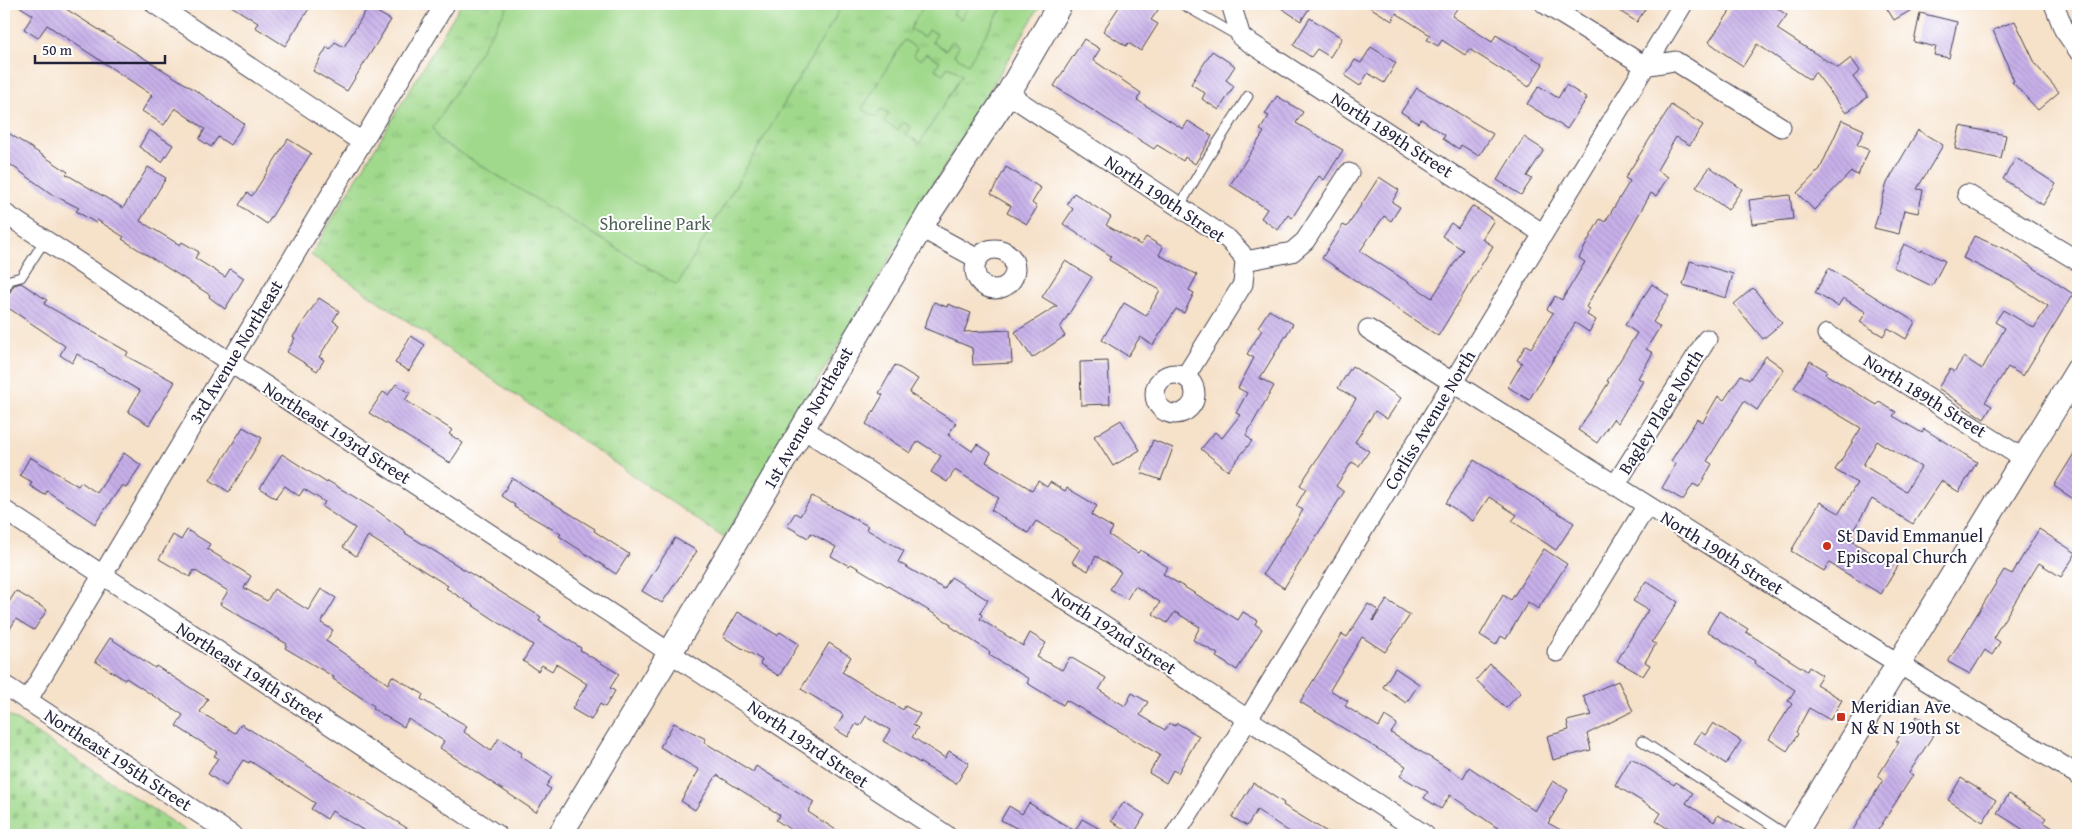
<svg xmlns="http://www.w3.org/2000/svg" width="2082" height="839" viewBox="0 0 2082 839" font-family="'Gentium Book Plus',serif">
	<style>
		.cemetery { fill: url(#cemetery-stones); stroke: #617e64 }
		.park { fill: url(#park-tufts); stroke: #617e64 }
		.pitch { fill: #a0d98c; stroke: #617e64 }
		.building { fill: url(#building-back-hatch); fill-rule: evenodd }
		.lines { fill: none; stroke-linecap: round; stroke-linejoin: round }
		.service-casing { stroke: #423f50; stroke-width: 11 }
		.minor-casing { stroke: #423f50; stroke-width: 21 }
		.tertiary-casing { stroke: #423f50; stroke-width: 26 }
		.service { stroke: #fff; stroke-width: 9 }
		.minor { stroke: #fff; stroke-width: 19 }
		.tertiary { stroke: #fff; stroke-width: 24 }
		.poi-dot { fill: #c8321e; stroke: #fff; stroke-width: 2 }
		.labels { text-anchor: middle; stroke-width: 4; stroke-linejoin: round; paint-order: stroke }
		.street-label { font-size: 18px; fill: #22223b; stroke: #fff }
		.park-label { font-size: 18px; fill: #4e6257; stroke: #fff }
		.poi-label { font-size: 18px; fill: #22223b; stroke: #fff; text-anchor: start }
	</style>
	<defs>
		<pattern id="cemetery-stones" width="16" height="16" patternUnits="userSpaceOnUse" patternTransform="scale(1.25)"><rect width="16" height="16" fill="#a0d98c"/><path d="M2 7V4a2 2 0 0 1 4 0v3zM10 15v-3a2 2 0 0 1 4 0v3z" fill="#8aba7a"/></pattern>
		<pattern id="park-tufts" width="24" height="20" patternUnits="userSpaceOnUse" patternTransform="scale(1.25)"><rect width="24" height="20" fill="#a0d98c"/><path d="M3 7l-1-3M5 7V3M7 7l1-3M15 17l-1-3M17 17v-4M19 17l1-3" fill="none" stroke="#8aba7a"/></pattern>
		<pattern id="building-back-hatch" width="6" height="6" patternUnits="userSpaceOnUse" patternTransform="scale(1.25)"><rect width="6" height="6" fill="#c7b0e9"/><path d="M-1 5l2 2M0 0l6 6M5-1l2 2" fill="none" stroke="#ab97c9"/></pattern>
	</defs>
	<rect width="100%" height="100%" fill="#fff"/>
	<filter id="ink" filterUnits="userSpaceOnUse"><feTurbulence type="fractalNoise" baseFrequency=".02" numOctaves="2"/><feDisplacementMap in="SourceGraphic" scale="10" xChannelSelector="R" yChannelSelector="G"/><feConvolveMatrix kernelMatrix="1 2 1 2 8 2 1 2 1" color-interpolation-filters="sRGB"/></filter>
	<filter id="wash" filterUnits="userSpaceOnUse"><feTurbulence type="fractalNoise" baseFrequency=".0096" numOctaves="4" result="noise"/><feDisplacementMap in="SourceGraphic" scale="20" xChannelSelector="R" yChannelSelector="G"/><feGaussianBlur stdDeviation="1.12" result="paint"/><feColorMatrix in="noise" values="0 0 0 0 0 0 0 0 0 0 0 0 0 0 0 0 0 1.4 0 .05"/><feComposite in="paint" operator="in"/></filter>
	<g filter="url(#wash)">
		<rect width="100%" height="100%" fill="#f6e1c9"/>
		<!-- cemetery -->
		<path class="cemetery" d="M4,712L192,835H4Z"/>
		<!-- park -->
		<path class="park" d="M461,4H1041L724,538L311,255Z"/>
		<!-- pitch -->
		<path class="pitch" d="M509,4H843L677,285L439,140L433,128Z
			M925,4H959L953,14L961,19L968,8L960,4H1004L968,64L954,55L959,46L952,41L946,50L932,42L937,34L929,29L924,37L910,29Z
			M904,40L917,48L913,55L921,60L926,53L940,61L935,69L943,74L948,66L962,75L920,143L906,135L911,127L903,122L898,130L884,122L889,113L881,109L876,117L862,109Z"/>
		<g id="blocks">
			<!-- building -->
			<path class="building" d="M16,4H58L198,92L244,124L230,145L218,137L211,147L199,139L205,129L175,108L164,125L142,111L152,95L47,25L38,38L24,29L33,15Z
				M228,4H312L285,46L255,27L258,23Z
				M1121,4H1149L1158,10L1151,20L1158,24L1141,51L1128,43L1126,46L1103,31Z
				M1275,4H1312L1301,21Z
				M1365,4H1428L1437,9L1440,4H1460L1452,16L1492,42L1496,35L1543,64L1529,87L1469,49L1465,55L1442,40L1438,46L1427,40L1430,35L1396,13L1392,21Z
				M1608,4H1648L1637,22Z
				M1735,4H1771L1787,15L1777,29L1838,68L1851,58L1860,71L1853,77L1868,97L1846,113L1815,72L1810,80L1757,44L1743,66L1725,54L1709,42Z
				M1884,4H1922L1894,20Z
				M368,7L391,20L347,91L313,71L327,47L330,50L335,42L344,47Z
				M1920,13L1957,22L1949,58L1934,55L1936,47L1914,42Z
				M1310,18L1342,38L1330,57L1317,49L1311,57L1293,45Z
				M2015,21L2036,65L2059,92L2038,110L2012,82L2014,81L1993,30Z
				M1084,39L1100,49L1093,60L1141,93L1137,100L1183,129L1188,121L1212,136L1195,164L1185,157L1183,161L1157,145L1154,149L1054,86Z
				M1371,47L1396,63L1384,83L1368,73L1360,86L1345,76L1355,60L1361,63Z
				M1212,51L1235,66L1226,80L1234,86L1219,110L1202,99L1205,93L1191,84Z
				M1566,85L1587,98L1567,129L1527,104L1539,86L1558,98Z
				M1417,88L1493,134L1479,156L1461,145L1459,149L1443,139L1445,135L1421,119L1418,123L1401,112Z
				M1277,96L1303,112L1296,123L1343,150L1324,180L1319,176L1292,218L1288,215L1278,230L1261,218L1267,209L1230,185L1264,132L1260,130L1269,116L1265,114Z
				M1671,105L1703,125L1690,145L1676,137L1657,170L1668,177L1656,196L1651,193L1586,307L1590,309L1587,315L1596,320L1589,332L1575,323L1529,400L1508,387L1522,363L1517,360L1526,345L1531,348L1553,313L1547,309L1555,296L1562,300L1585,262L1579,258L1591,235L1600,219L1605,222L1630,181L1625,178Z
				M1842,120L1864,130L1857,145L1869,150L1858,175L1851,172L1814,210L1797,193L1820,169Z
				M1960,126L2006,135L2001,159L1955,149Z
				M4,130L68,172L66,174L123,208L148,167L166,178L140,221L180,245L182,242L199,252L195,258L225,277L230,269L244,278L225,309L209,297L210,295L122,239L124,237L97,220L96,223L76,211L79,208L53,195L4,160Z
				M149,130L173,145L162,162L139,147Z
				M1918,130L1943,145L1917,189L1923,190L1918,213L1904,210L1899,234L1874,228L1887,183Z
				M1524,137L1544,150L1527,176L1532,179L1521,195L1497,180Z
				M288,139L311,153L267,224L239,205L247,193L252,196Z
				M2016,158L2056,184L2043,205L2003,179Z
				M1006,167L1041,188L1032,203L1037,207L1027,224L1007,213L1011,206L991,194Z
				M1710,167L1742,189L1728,210L1696,187Z
				M1379,177L1399,190L1392,202L1400,207L1391,221L1384,216L1360,251L1432,298L1463,250L1442,236L1451,223L1458,228L1472,206L1494,220L1482,239L1493,246L1438,336L1322,258L1343,225L1347,227Z
				M1074,193L1111,217L1106,225L1141,245L1146,237L1163,247L1159,255L1197,275L1189,290L1194,293L1184,313L1176,309L1153,345L1140,337L1128,356L1102,340L1124,303L1146,316L1160,290L1109,260L1111,256L1063,224L1073,209L1067,204Z
				M1790,195L1793,219L1752,224L1749,200Z
				M1974,236L2007,250L2073,294L2023,376L2008,367L1985,402L1992,406L1984,419L1938,388L1950,369L1954,372L1964,357L1982,369L2005,328L1995,322L2003,310L2034,328L2048,306L2010,281L1963,258Z
				M1904,244L1921,252L1922,250L1945,261L1932,286L1893,267Z
				M1065,261L1092,277L1060,328L1065,336L1032,358L1015,332L1057,306L1042,297Z
				M1690,261L1733,274L1726,298L1683,285Z
				M1829,268L1915,322L1906,339L1888,328L1883,336L1860,322L1866,312L1843,298L1838,306L1815,293Z
				M21,283L47,300L44,304L128,352L126,356L175,382L149,425L128,412L140,391L77,354L72,363L60,355L65,346L4,305V296L9,294L14,285Z
				M1652,284L1669,296L1653,322L1660,327L1646,349L1653,353L1638,378L1643,381L1618,423L1613,419L1597,443L1578,430L1609,382L1607,381L1637,333L1625,325Z
				M1753,288L1782,323L1763,339L1734,304Z
				M319,298L339,311L333,321L339,325L319,357L324,360L317,371L287,352L295,338L293,337Z
				M934,302L947,307L948,304L971,313L964,332L1010,330L1012,363L973,365L972,348L924,328Z
				M1269,310L1293,324L1260,378L1274,386L1246,435L1252,441L1228,471L1201,449L1215,432L1222,438L1240,415L1236,413L1247,393L1238,388L1254,358L1247,354L1262,330L1258,327Z
				M411,336L425,345L409,371L395,363Z
				M1766,356L1784,369L1757,410L1744,401L1707,461L1712,464L1699,487L1693,484L1683,500L1662,488L1676,464L1671,461L1697,419L1703,422L1718,396L1724,400L1741,375L1749,380Z
				M1108,361L1110,404L1081,405L1080,362Z
				M1810,361L1827,371L1825,374L1877,405L1879,402L1896,412L1893,416L1922,433L1924,429L1977,462L1959,492L1941,481L1913,524L1872,499L1850,536L1855,538L1853,542L1883,560L1887,553L1901,561L1881,594L1829,563L1824,571L1791,551L1820,502L1839,513L1857,483L1835,470L1861,428L1794,388ZM1877,441L1921,467L1906,491L1863,465Z
				M895,365L918,379L909,393L956,423L948,435L972,451L977,444L991,453L986,462L1032,490L1038,481L1047,487L1050,482L1065,491L1067,488L1097,506L1091,515L1113,528L1109,535L1138,553L1140,550L1168,567L1163,574L1238,620L1243,612L1257,620L1255,624L1262,629L1237,670L1216,657L1218,654L1193,640L1200,627L1175,612L1167,623L1153,614L1160,602L1135,586L1127,599L1110,589L1121,572L1096,556L1088,571L1072,562L1080,549L1061,536L1036,521L1028,533L991,510L999,498L979,485L955,470L947,482L931,472L941,456L918,441L910,453L866,424L883,395L879,393Z
				M1352,366L1401,398L1387,419L1375,411L1355,442L1369,451L1359,466L1352,462L1336,486L1344,492L1284,588L1263,574L1303,510L1296,506L1306,489L1300,485L1356,399L1338,388Z
				M396,384L410,393L405,400L452,430L449,434L463,443L450,463L369,413L383,392L388,395Z
				M1121,420L1140,450L1113,466L1094,436Z
				M243,427L262,438L229,492L210,480Z
				M1153,440L1173,448L1161,480L1141,473Z
				M2078,447V502L2054,486Z
				M124,453L141,465L126,488L122,485L95,524L47,491L45,495L30,486L32,482L20,475L30,457L78,486L81,482L97,493Z
				M282,454L327,483L328,481L376,510L406,532L405,533L541,617L539,621L581,648L580,650L619,674L610,688L615,691L605,707L600,704L591,720L572,709L587,684L556,664L552,671L542,665L538,671L523,661L533,645L446,588L448,586L368,536L356,556L343,547L355,528L322,507L325,502L304,489L299,496L285,486L276,498L260,488Z
				M1474,460L1574,523L1556,550L1512,521L1517,515L1489,497L1473,521L1446,503Z
				M512,478L595,529L594,531L629,554L616,574L559,536L561,534L514,507L515,505L501,496Z
				M812,496L868,526L866,529L904,551L898,562L944,589L951,577L988,600L980,613L982,615L980,619L1023,646L1030,633L1046,643L1037,657L1062,670L1070,657L1106,678L1099,690L1125,706L1132,693L1148,702L1140,715L1165,730L1169,723L1175,726L1177,723L1199,736L1178,773L1173,770L1166,783L1149,773L1160,755L1066,700L1063,705L1027,683L1029,679L989,655L990,652L950,626L951,624L851,564L849,566L831,556L836,547L811,533L808,538L787,526L795,513L800,516Z
				M2039,529L2076,553L2061,577L2039,563L1997,631L1994,638L2000,642L1992,655L1985,650L1970,674L1948,662L2004,570L2012,574Z
				M187,530L210,544L207,549L251,576L244,588L267,601L274,589L308,610L321,589L336,598L321,623L333,630L326,641L388,684L392,676L423,694L421,699L467,726L464,732L491,751L499,738L522,753L520,756L552,777L546,786L551,789L536,812L440,748L444,741L408,719L404,727L373,709L374,706L333,679L334,677L285,648L287,644L220,604L228,591L194,570L190,577L159,559L173,535L181,540Z
				M675,538L697,551L662,603L642,591Z
				M1544,549L1567,564L1538,609L1528,602L1506,639L1501,636L1496,645L1480,635L1503,595L1511,600Z
				M1646,581L1678,602L1652,642L1656,644L1645,662L1650,665L1643,676L1617,661L1648,610L1633,601Z
				M16,591L47,610L34,630L16,619L4,639V610Z
				M1387,600L1410,615L1385,652L1362,637L1330,690L1348,701L1345,706L1379,727L1385,716L1397,724L1391,733L1463,778L1469,767L1535,811L1553,781L1568,790L1548,823L1570,835H1495L1499,829L1450,795L1441,809L1424,798L1428,792L1400,776L1406,766L1300,702L1342,634L1347,637L1368,604L1378,610L1373,621Z
				M1719,611L1748,629L1746,632L1807,671L1809,667L1822,675L1816,684L1842,700L1830,720L1809,708L1796,732L1798,734L1787,751L1769,739L1792,704L1788,701L1795,690L1754,663L1755,661L1707,631Z
				M738,612L777,635L780,632L799,644L779,676L760,664L762,660L723,637Z
				M110,638L155,668L156,666L208,699L200,712L235,733L241,724L418,835H371L332,811L327,819L311,809L315,803L250,761L249,763L243,760L226,786L208,774L218,758L214,756L217,752L176,726L183,715L126,678L125,680L95,661Z
				M829,643L851,657L842,672L903,710L905,706L920,714L913,725L918,728L912,737L945,758L949,751L969,763L956,784L883,741L890,730L866,716L860,726L856,724L848,737L835,729L843,716L841,713L801,689Z
				M1490,664L1521,692L1506,708L1476,680Z
				M1395,668L1419,684L1406,703L1383,687Z
				M1618,681L1633,711L1587,734L1591,750L1553,760L1547,736L1569,730L1567,721L1592,715L1583,696Z
				M1917,716L1937,729L1909,773L1913,775L1875,835H1850L1883,780L1878,776L1899,742L1896,741L1906,726L1910,728Z
				M674,723L706,739L704,742L753,772L756,766L814,802L808,812L844,835H799L776,820L780,815L717,775L695,810L681,801L699,770L660,747Z
				M1713,723L1741,741L1726,764L1694,743L1701,732L1705,735Z
				M1631,758L1674,785L1676,782L1693,793L1686,803L1714,822L1718,815L1753,835H1678L1656,821L1661,813L1615,785Z
				M1961,778L1996,800L1983,822L1948,800Z
				M1253,783L1284,803L1283,805L1332,835H1294L1257,810L1247,826L1232,817Z
				M2009,794L2046,818L2043,822L2065,835H2021L2024,830L1997,813Z
				M1124,802L1145,815L1133,835L1111,821Z
				M1029,803L1075,831L1082,819L1111,835H1030L1001,820L1009,806L1022,814Z"/>
		</g>
	</g>
	<g filter="url(#ink)">
		<use href="#blocks" fill-opacity="0" stroke="#423f50" stroke-width="1"/>
		<g class="lines">
			<!-- service casing -->
			<g class="service-casing">
				<path id="service" d="M1182,4L1238,36
					M1179,207L1209,156L1248,96
					M4,290L10,280L21,277L45,240
					M1642,741L1787,835"/>
			</g>
			<!-- minor casing -->
			<g class="minor-casing">
				<path id="minor" d="M155,4L362,142
					M1231,4L1241,37L1542,233
					M1545,4L1645,66L1675,61L1781,127
					M2054,4L2064,30L2078,50
					M1008,94L1228,239L1241,253L1245,261L1292,252L1305,241L1349,173
					M1967,194L2078,261
					M4,213L946,835
					M921,228L978,259
					M975 269a20 20 0 1 1 40 0a20 20 0 1 1-40 0Z
					M1368,329L1875,649L2078,775
					M1827,334L2024,459
					M1155 394a20 20 0 1 1 40 0a20 20 0 1 1-40 0Z
					M1185,377L1243,284L1245,261
					M802,428L1425,835
					M1616,484L1707,339
					M4,510L497,835
					M1557,652L1647,505
					M4,685L232,835
					M27,701L445,4
					M1175,835L1248,719L1683,4"/>
			</g>
			<!-- tertiary casing -->
			<g class="tertiary-casing">
				<path id="tertiary" d="M560,835L670,653L930,212L1008,94L1060,4
					M1794,835L2078,370"/>
			</g>
			<!-- service -->
			<use href="#service" class="service"/>
			<!-- minor -->
			<use href="#minor" class="minor"/>
			<!-- tertiary -->
			<use href="#tertiary" class="tertiary"/>
		</g>
	</g>
	<!-- markers -->
	<g class="poi-dot">
		<circle cx="1827" cy="546" r="5"/>
		<rect x="1836" y="712" width="10" height="10" rx="2.5"/>
	</g>
	<g class="labels">
		<!-- street labels -->
		<g class="street-label">
			<text transform="translate(1392 135) rotate(33)" y="6">North 189th Street</text>
			<text transform="translate(1165 199) rotate(34)" y="6">North 190th Street</text>
			<text transform="translate(236 352) rotate(-59)" y="6">3rd Avenue Northeast</text>
			<text transform="translate(1925 396) rotate(32)" y="6">North 189th Street</text>
			<text transform="translate(1661 412) rotate(-58)" y="6">Bagley Place North</text>
			<text transform="translate(808 418) rotate(-60)" y="6">1st Avenue Northeast</text>
			<text transform="translate(1430 420) rotate(-59)" y="6">Corliss Avenue North</text>
			<text transform="translate(337 433) rotate(33)" y="6">Northeast 193rd Street</text>
			<text transform="translate(1722 553) rotate(32)" y="6">North 190th Street</text>
			<text transform="translate(1114 631) rotate(33)" y="6">North 192nd Street</text>
			<text transform="translate(250 673) rotate(33)" y="6">Northeast 194th Street</text>
			<text transform="translate(808 744) rotate(34)" y="6">North 193rd Street</text>
			<text transform="translate(118 760) rotate(33)" y="6">Northeast 195th Street</text>
		</g>
		<!-- park labels -->
		<g class="park-label">
			<text x="655" y="230">Shoreline Park</text>
		</g>
		<!-- poi labels -->
		<g class="poi-label">
			<text x="1837" y="542">St David Emmanuel<tspan x="1837" dy="21">Episcopal Church</tspan></text>
			<text x="1851" y="713">Meridian Ave<tspan x="1851" dy="21">N &amp; N 190th St</tspan></text>
		</g>
	</g>
	<!-- margin -->
	<rect width="2082" height="839" fill="none" stroke="#fff" stroke-width="20"/>
	<!-- scale -->
	<path d="M35 55v8h130v-8" fill="none" stroke="#22223b" stroke-width="2.5"/>
	<text x="42" y="55" font-size="15" fill="#22223b" stroke="#ffffff" stroke-width="4" paint-order="stroke">50 m</text>
</svg>
